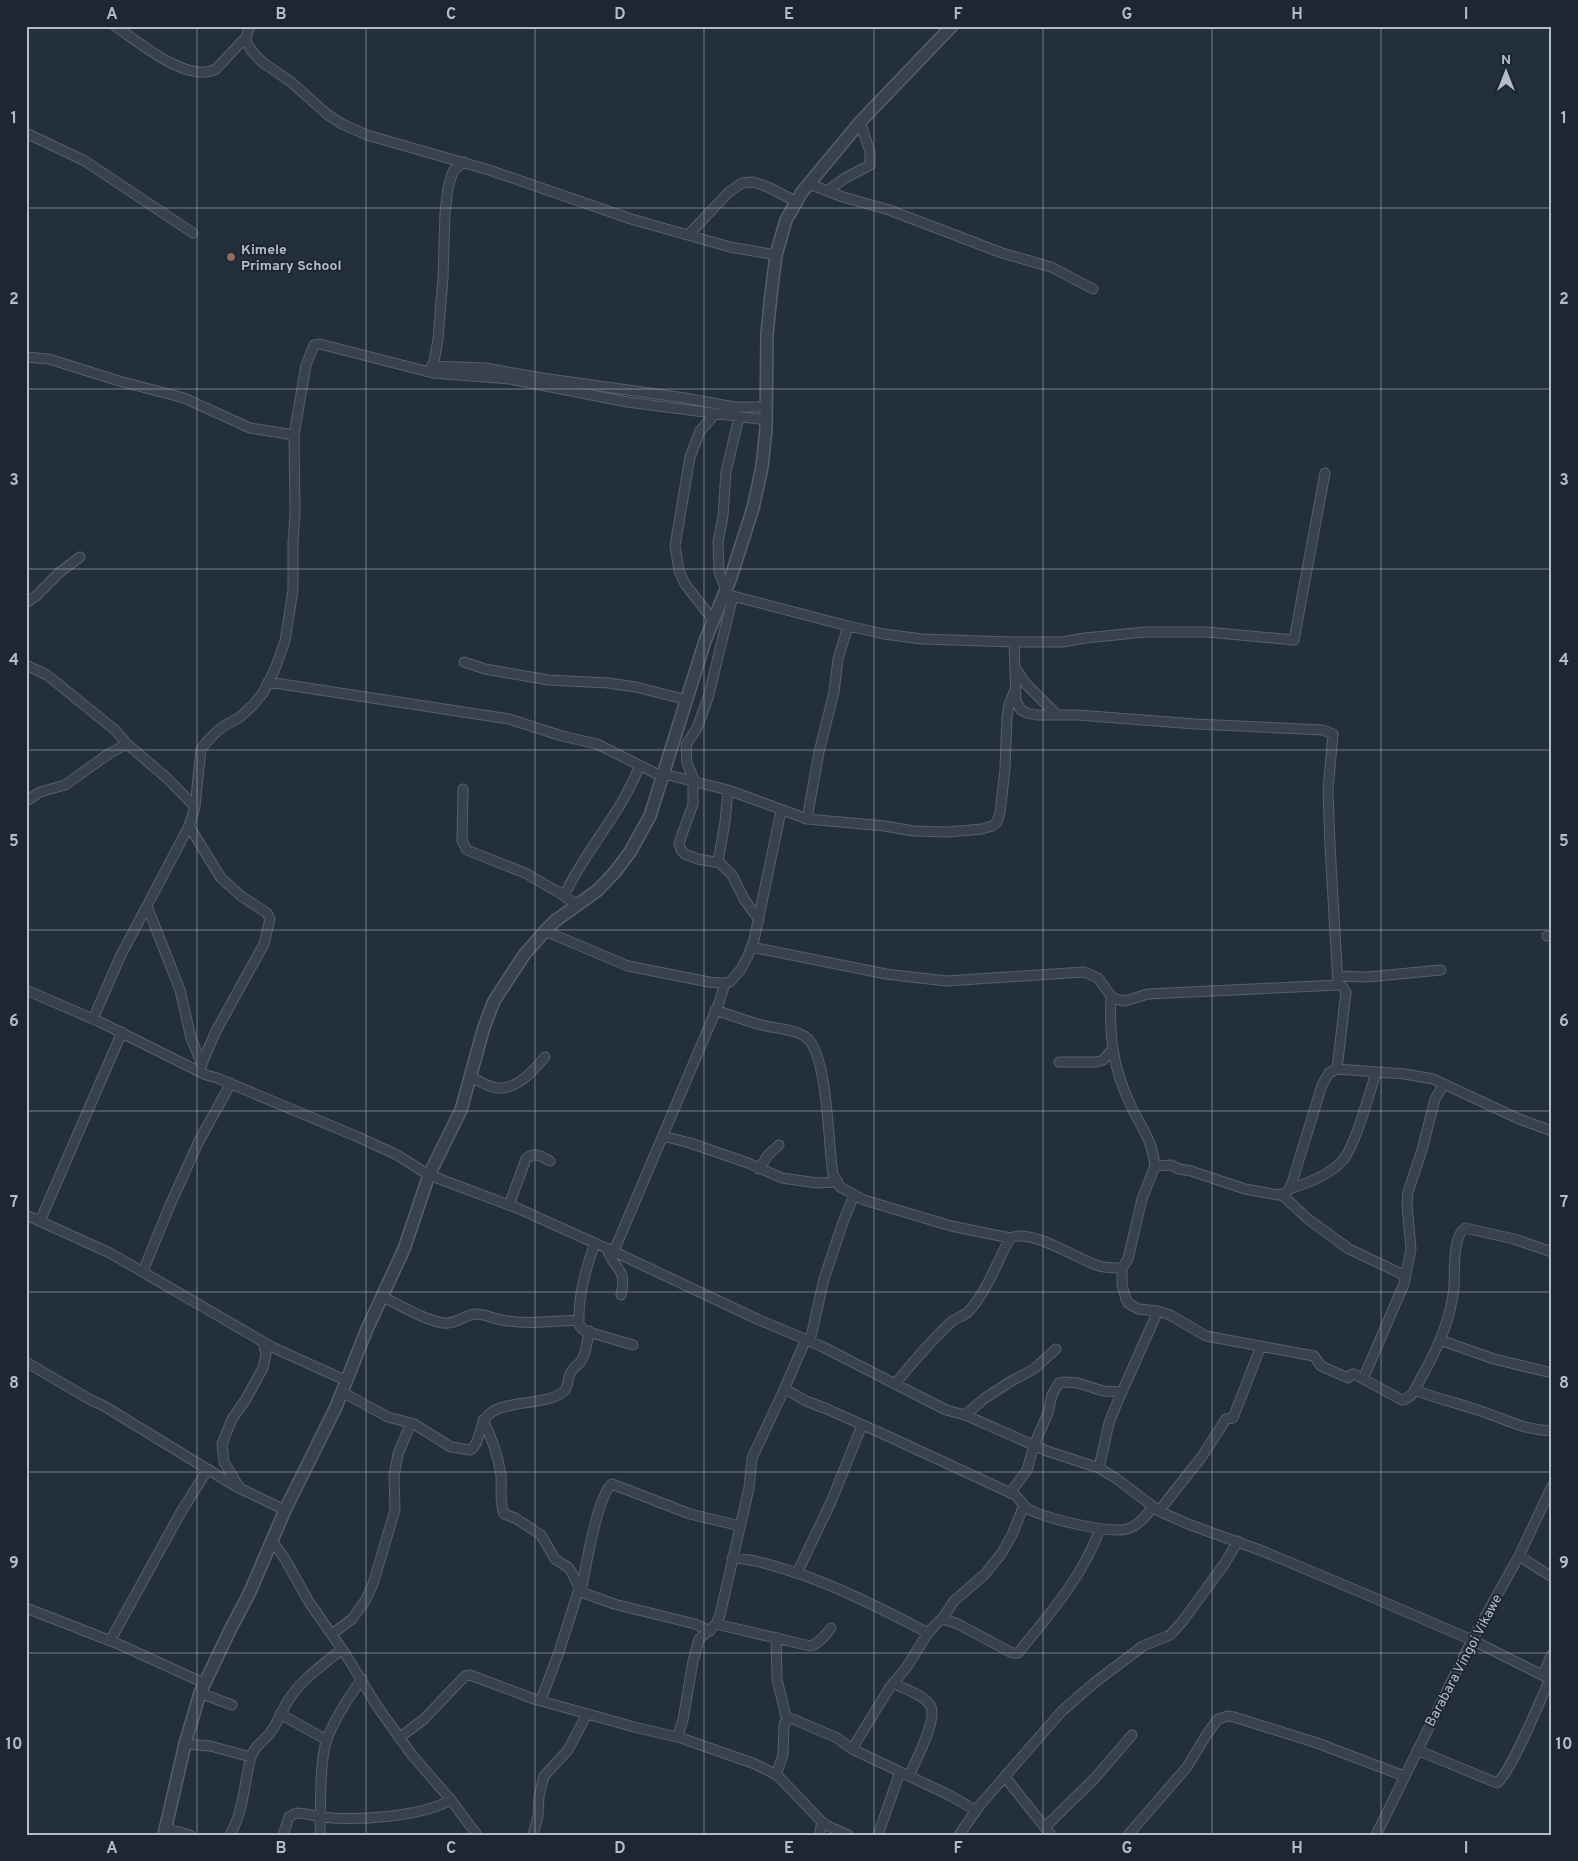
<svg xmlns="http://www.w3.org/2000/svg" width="1578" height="1861" viewBox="0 0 1578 1861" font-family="Overpass,sans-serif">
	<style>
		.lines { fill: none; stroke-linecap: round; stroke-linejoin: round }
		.minor-casing { stroke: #565f6c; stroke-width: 11 }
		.tertiary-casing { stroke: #565f6c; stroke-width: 14 }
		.minor { stroke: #38414e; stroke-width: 9 }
		.tertiary { stroke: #38414e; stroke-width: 11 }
		.grid { fill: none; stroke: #b4bcc9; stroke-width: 1; stroke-opacity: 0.55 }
		.education-dot { fill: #8d6e63; stroke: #1d2633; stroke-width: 2 }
		.labels { text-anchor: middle; stroke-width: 4; stroke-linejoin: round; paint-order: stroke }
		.poi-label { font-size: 14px; font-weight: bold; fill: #b4bcc9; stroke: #1d2633; text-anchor: start }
		.street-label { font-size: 14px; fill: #b4bcc9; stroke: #1d2633 }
		.neatline { fill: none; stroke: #b4bcc9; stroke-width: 2 }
		.grid-label { font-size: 16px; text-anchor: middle; font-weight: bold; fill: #b4bcc9 }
	</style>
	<rect width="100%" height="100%" fill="#242f3e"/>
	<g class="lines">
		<!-- minor casing -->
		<g class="minor-casing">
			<path id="minor" d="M115,26C139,42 187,84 216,69L246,37
				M250,26L246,37L247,43L251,50L262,62L291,82L328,115L344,125L367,135L489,170L631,219L730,247L776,255
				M26,133L85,161L193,233
				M809,184L843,197L889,210L1002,253L1051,267L1093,289
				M827,191L845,178L870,165V152L860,122
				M688,235L729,192L742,183L753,182L768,187L795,201
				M26,357L49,359L119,381L184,398L250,428L294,435
				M432,366L485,368L542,378L685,398L734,407H766
				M430,369L434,362L438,339L443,278L445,213L448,188L453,171L464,162
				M726,590L719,572L718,542L723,516L726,472L739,417
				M725,594L848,626L884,634L922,639L1014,642H1062L1085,638L1145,632H1207L1294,640L1325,473
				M26,603L36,596L60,572L80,557
				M713,620L685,584L679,571L675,546L690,457L700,431L715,414
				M1014,642L1016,701L1021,710L1027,713L1036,715H1078L1195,724L1323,730L1333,734L1328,790L1330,846L1338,985
				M464,662L485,669L548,680L608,683L636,687L687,700
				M26,665L47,675L115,730L127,744L168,779L195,807
				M1016,669L1026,684L1057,715
				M268,682L509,719L562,736L597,744L663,777
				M664,774L728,790L807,819L885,826L913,831L948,832L982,829L992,826L997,822L1000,813L1005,769L1007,717L1009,705L1014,692
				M693,782V804L679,843L681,850L685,854L698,859L720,863L732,875L744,899L759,920
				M695,782L687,763L686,745L697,728L708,698L733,596
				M463,789L462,841L467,850L525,873L560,893L577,905
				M26,801L40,792L65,785L110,753L127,744
				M807,819L819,752L834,692L838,659L848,626
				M189,826L221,878L241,896L267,913L270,919L264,944L216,1031L202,1063
				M718,862L725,822L728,790
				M564,896C585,850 621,814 639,767
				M147,906L180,990L191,1038L202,1065
				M545,931L628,966L709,982L722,983L730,982L741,969L748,956L754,940L781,811
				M1547,936H1552
				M751,947L886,974L946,981L1084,972L1098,978L1111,996L1115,999L1125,1001L1148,994L1338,985L1342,986L1346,992L1337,1069
				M1338,976L1367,977L1441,970
				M26,990L100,1022L206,1075L217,1078L358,1137L397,1155L429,1175L517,1208L619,1254L757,1319L821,1346L946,1410L965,1415L1047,1451L1099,1468L1117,1479L1159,1511L1188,1524L1265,1552L1365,1594L1472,1640L1552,1680
				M1111,996C1109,1038 1113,1068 1131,1106C1142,1129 1152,1139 1155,1166
				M715,1010C731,1015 746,1021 762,1025C776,1029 799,1029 809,1040C828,1062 828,1144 833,1174L840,1187L864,1200L951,1226L1010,1238
				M93,1019L120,957L189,826L195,807L201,749L211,737L222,727L240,717L253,705L263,693L275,669L285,641L293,590V543L295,513L294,435L306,365L314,345L320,344L433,373L510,379L627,402L766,420
				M1059,1062H1096L1103,1060L1112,1050
				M471,1077C479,1081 488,1087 497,1088C517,1090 533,1071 545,1057
				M663,1136L690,1143L748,1163L782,1178L817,1183L838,1182
				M759,1169L768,1155L779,1145
				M1289,1189C1308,1183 1330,1175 1343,1160C1356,1144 1369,1094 1376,1073
				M1282,1195L1308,1219L1349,1249L1406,1276
				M509,1205L526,1159C534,1151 541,1156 550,1161
				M26,1215L110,1253L272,1347L347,1381
				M40,1221L122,1032
				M595,1243C585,1271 578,1296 579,1325L585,1331L633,1345
				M607,1248C613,1271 628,1266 621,1295
				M614,1251L719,1003L725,983
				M1122,1268V1285L1126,1299L1128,1303L1138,1309L1158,1311L1170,1315L1206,1336L1314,1356L1321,1366L1348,1378L1352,1374H1354L1402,1400C1413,1398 1416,1387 1421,1378C1437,1350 1451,1320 1454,1287C1455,1272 1452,1237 1465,1228L1514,1239L1552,1252
				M143,1271L170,1205L199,1141L231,1083
				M383,1297C402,1306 422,1319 443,1323C456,1325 463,1315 476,1314C485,1314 493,1319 502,1320C526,1325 554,1321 579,1320
				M1440,1340L1494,1359L1552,1373
				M810,1341L824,1279L843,1222L854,1195
				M26,1362L89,1399L104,1406L235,1486L285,1510
				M1363,1379L1404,1284L1411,1249L1407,1205L1408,1192L1422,1150L1435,1099L1444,1084
				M896,1383C913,1362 930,1342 950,1323C955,1318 963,1317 969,1311C987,1291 997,1262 1010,1238C1032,1228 1076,1259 1099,1266C1106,1268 1114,1268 1122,1268L1128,1259L1142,1199L1155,1166L1171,1165L1179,1169L1191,1171L1245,1189L1278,1195L1287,1192L1291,1186L1322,1085L1329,1073L1337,1069L1405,1074L1433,1079L1519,1119L1552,1131
				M785,1389L806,1401L827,1409L894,1439L1015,1495C1020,1499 1023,1506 1028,1509C1045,1518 1108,1534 1127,1529C1138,1526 1146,1516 1153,1507
				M1415,1390C1434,1398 1454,1402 1474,1409C1502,1417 1521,1430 1552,1431
				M342,1392L388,1417L414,1424L451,1447L470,1450C482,1443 477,1422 492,1412C509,1400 552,1405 565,1390C569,1385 567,1378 571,1372C573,1368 578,1365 581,1361C587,1353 587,1341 589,1331
				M965,1415L985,1398L1013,1380L1034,1369L1056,1349
				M483,1420C492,1438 498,1455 501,1475C502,1489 499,1502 504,1514L515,1518L541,1535L555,1559L569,1568L572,1573L581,1592L614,1604L695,1624L710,1631
				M1099,1468L1109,1423L1117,1403L1158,1311
				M239,1487L224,1462L222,1444L232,1419L246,1399L263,1368L266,1354L263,1342
				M1010,1493L1027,1470L1034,1445L1048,1413L1052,1395L1059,1383L1064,1382L1078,1383L1103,1391L1122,1392
				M1159,1511L1203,1455L1226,1419L1233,1418L1261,1346
				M272,1541L285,1559L309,1602L346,1655L377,1706L412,1755L451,1800L477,1835
				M1519,1556L1552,1577
				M732,1558C757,1559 780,1568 803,1575C847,1591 887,1611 928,1633
				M797,1573L831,1502L862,1425
				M581,1592C585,1571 597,1496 612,1484L690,1514L740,1526
				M26,1608L116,1643L204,1683
				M942,1619L954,1601L985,1574L1001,1554L1012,1535L1024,1505
				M716,1624L810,1646C819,1644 825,1635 831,1628
				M332,1634L352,1619L365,1601L373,1584L395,1510L394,1476L398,1454L411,1423
				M776,1637L777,1679L787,1721
				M110,1641L181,1512L208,1469
				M1543,1675L1552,1654
				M893,1683C904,1689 923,1694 930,1705C939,1718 915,1762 909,1776
				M200,1693L232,1705
				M541,1700L559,1652L579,1589
				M280,1714L327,1740
				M677,1737L683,1720L693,1661L699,1639L716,1624L720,1615L749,1488L752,1458L783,1392L806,1339
				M399,1738L424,1719L465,1676L470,1675L534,1699L634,1727L681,1738L755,1764L773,1773L780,1778L822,1822L828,1826L848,1835
				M185,1744L210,1746L251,1757
				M852,1749L890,1687L906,1668L928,1633L940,1620H947L958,1624L1012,1653H1018C1049,1615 1083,1576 1100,1529
				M1417,1750L1497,1783C1512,1771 1540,1700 1550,1679
				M776,1775L783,1755L784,1724L788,1719H793L837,1738L852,1749L951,1796L975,1810
				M1005,1777L1051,1835
				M165,1825L172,1830L190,1835
				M1045,1827L1094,1779L1132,1735
				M230,1835C244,1810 244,1783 251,1757C254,1746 264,1741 270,1733C278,1723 282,1710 289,1699C303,1678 323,1665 342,1649
				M283,1835L289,1817L296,1813C305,1813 313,1816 322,1817C357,1821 420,1817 451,1800
				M320,1835C321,1810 319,1761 327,1739C335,1718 348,1698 362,1679
				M533,1835L538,1816L539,1796L544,1776L568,1750L587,1714
				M819,1835L822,1822
				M878,1835L900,1772
				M959,1835L980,1805L1062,1711L1094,1683L1143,1646L1170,1635L1182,1622L1225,1563L1238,1541
				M1128,1835L1187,1767L1207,1734L1218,1719L1228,1716L1234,1717L1317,1743L1404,1776
				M1376,1835L1472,1640L1519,1556L1552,1486"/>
		</g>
		<!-- tertiary casing -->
		<g class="tertiary-casing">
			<path id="tertiary" d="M164,1835L185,1744L200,1693L231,1628L249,1594L285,1510L336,1407L367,1329L404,1249L429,1175L461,1110L484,1027L494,1001L524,955L545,931L555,921L598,890L615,872L630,852L650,816L705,641L730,580L753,508L762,467L766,429L767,334L771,295L776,255L786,220L802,192L861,121L952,26"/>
		</g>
		<!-- minor -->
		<use href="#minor" class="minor"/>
		<!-- tertiary -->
		<use href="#tertiary" class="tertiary"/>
	</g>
	<!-- grid -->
	<path class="grid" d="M197,26V1835M366,26V1835M535,26V1835M704,26V1835M874,26V1835M1043,26V1835M1212,26V1835M1381,26V1835M26,208H1552M26,389H1552M26,569H1552M26,750H1552M26,930H1552M26,1111H1552M26,1292H1552M26,1472H1552M26,1653H1552"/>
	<!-- markers -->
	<circle class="education-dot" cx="231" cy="257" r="5"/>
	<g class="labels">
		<!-- poi labels -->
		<g class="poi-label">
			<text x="241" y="254">Kimele<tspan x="241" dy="16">Primary School</tspan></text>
		</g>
		<!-- street labels -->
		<g class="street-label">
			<text transform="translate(1463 1660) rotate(-62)" y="5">Barabara Vingoi Vikawe</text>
		</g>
	</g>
	<!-- border -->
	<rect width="1578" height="1861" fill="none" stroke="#1d2633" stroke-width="55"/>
	<!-- north arrow -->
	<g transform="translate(1506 72)" stroke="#1d2633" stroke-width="4" paint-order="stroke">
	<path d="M0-4L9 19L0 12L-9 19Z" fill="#b4bcc9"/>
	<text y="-8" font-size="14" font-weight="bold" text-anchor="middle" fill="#b4bcc9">N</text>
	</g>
	<rect x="28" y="28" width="1522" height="1806" class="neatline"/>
	<g class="grid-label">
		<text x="112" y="19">A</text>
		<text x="281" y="19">B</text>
		<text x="451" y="19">C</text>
		<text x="620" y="19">D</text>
		<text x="789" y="19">E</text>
		<text x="958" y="19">F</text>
		<text x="1127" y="19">G</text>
		<text x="1297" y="19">H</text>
		<text x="1466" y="19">I</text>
		<text x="14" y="123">1</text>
		<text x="1564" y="123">1</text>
		<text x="14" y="304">2</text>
		<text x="1564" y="304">2</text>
		<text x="14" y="485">3</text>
		<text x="1564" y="485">3</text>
		<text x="14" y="665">4</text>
		<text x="1564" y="665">4</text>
		<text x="14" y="846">5</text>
		<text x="1564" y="846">5</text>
		<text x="14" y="1026">6</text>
		<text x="1564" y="1026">6</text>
		<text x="14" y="1207">7</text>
		<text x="1564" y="1207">7</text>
		<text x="14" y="1388">8</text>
		<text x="1564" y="1388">8</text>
		<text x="14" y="1568">9</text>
		<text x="1564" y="1568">9</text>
		<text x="14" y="1749">10</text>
		<text x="1564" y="1749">10</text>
		<text x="112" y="1853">A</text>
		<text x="281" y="1853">B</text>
		<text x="451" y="1853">C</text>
		<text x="620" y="1853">D</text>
		<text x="789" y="1853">E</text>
		<text x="958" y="1853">F</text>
		<text x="1127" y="1853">G</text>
		<text x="1297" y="1853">H</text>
		<text x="1466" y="1853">I</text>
	</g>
</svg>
